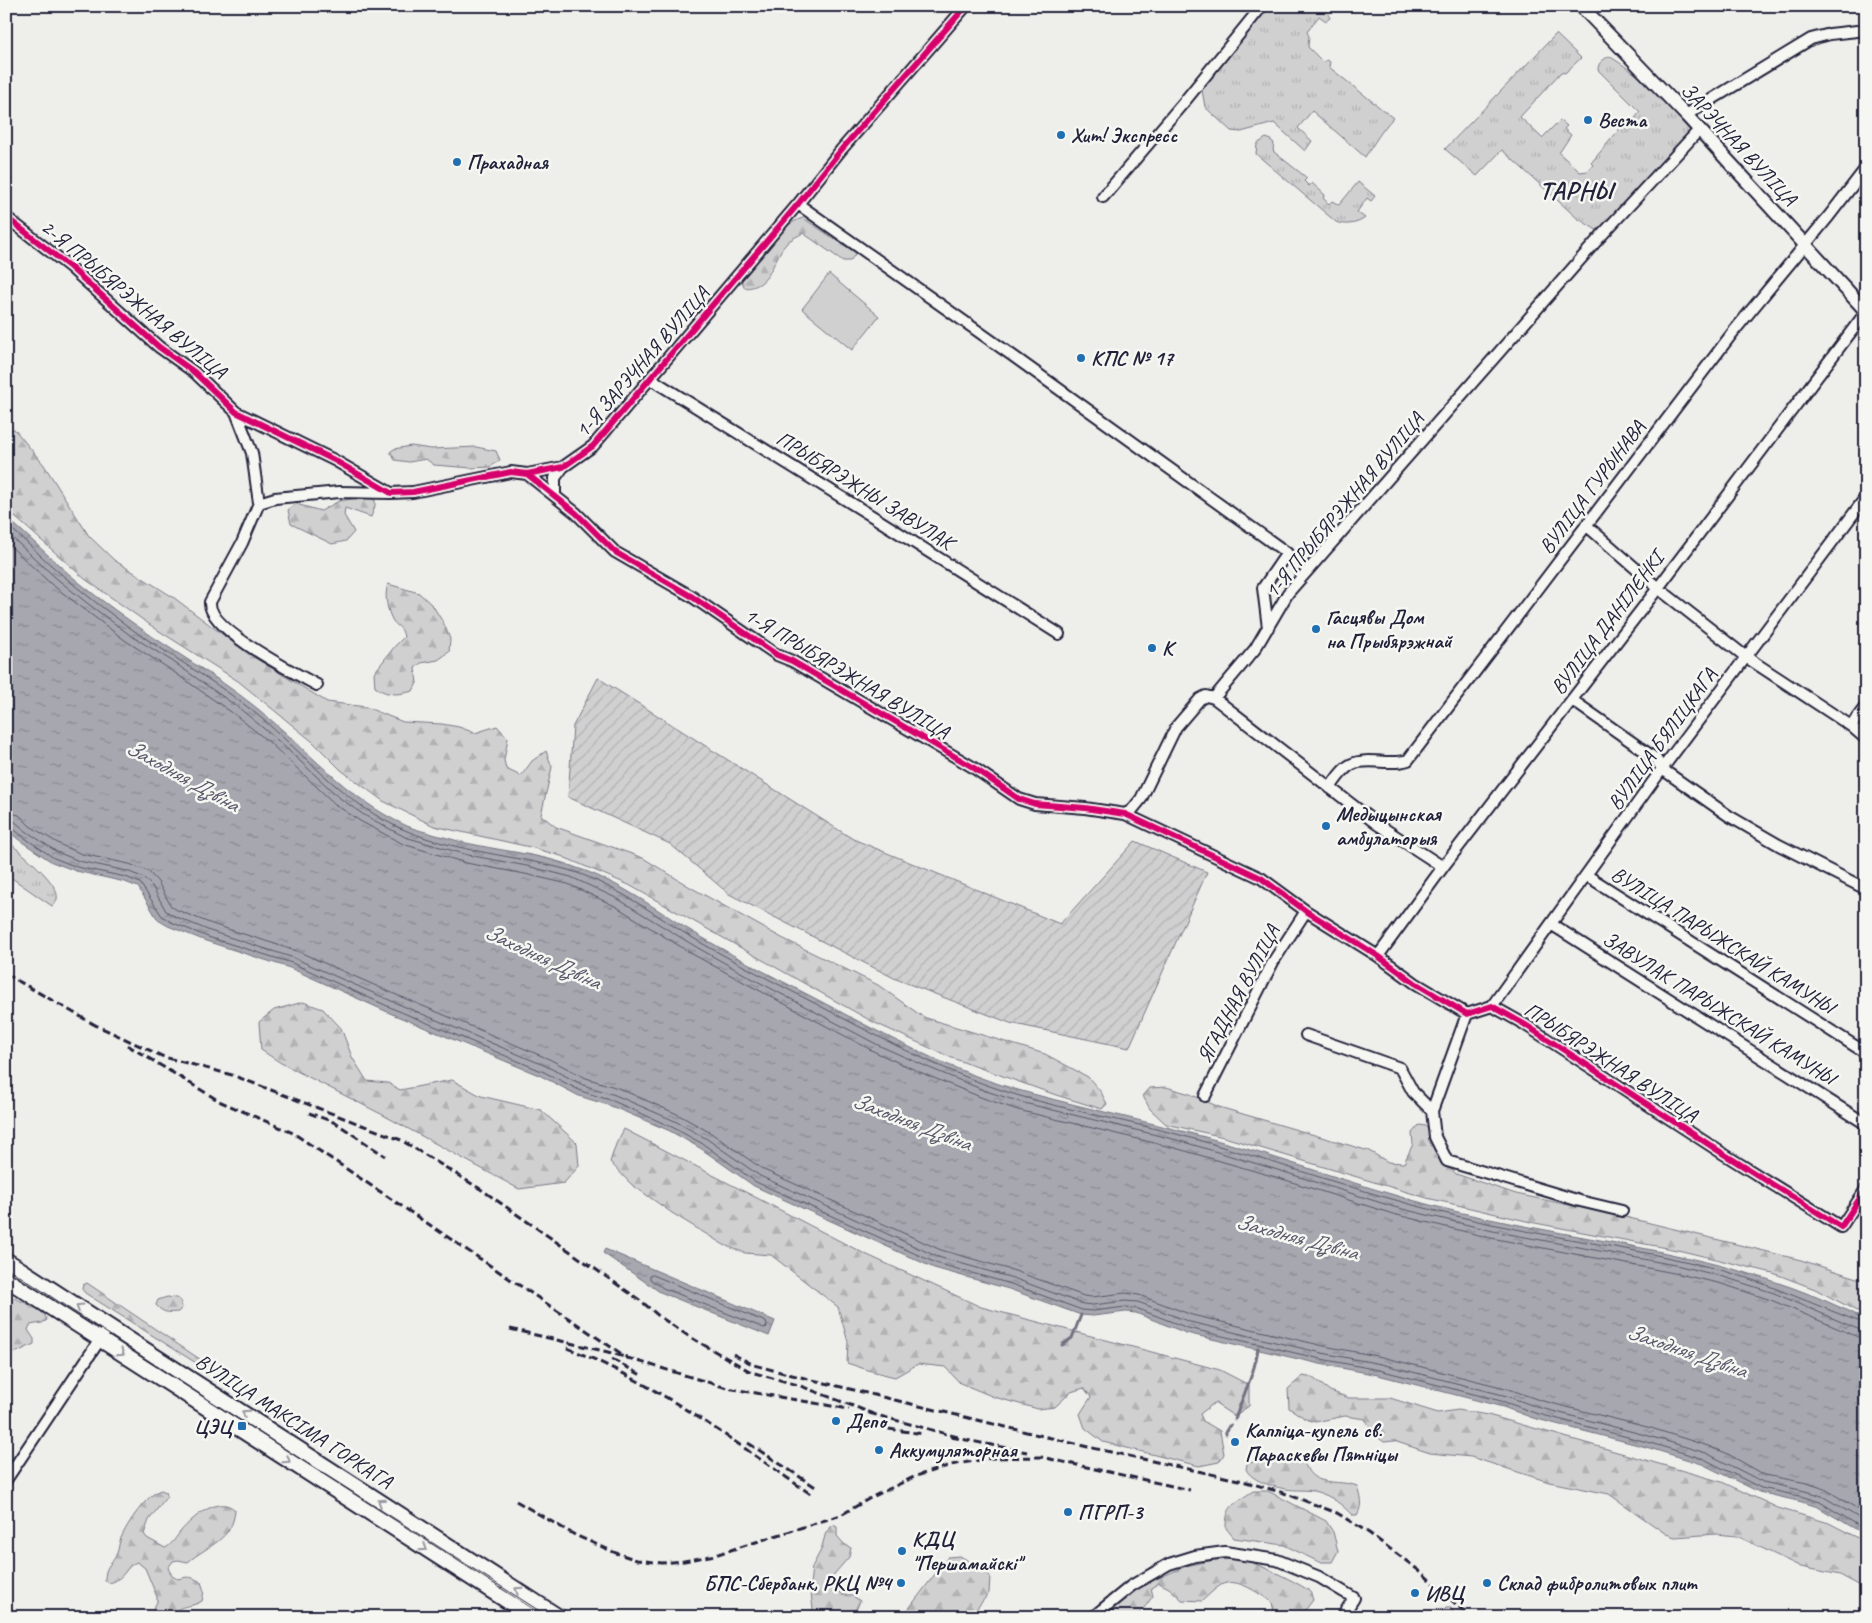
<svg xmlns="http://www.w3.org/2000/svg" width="1872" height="1623" viewBox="0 0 1872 1623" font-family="Caveat,sans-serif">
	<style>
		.grass { fill: url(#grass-tufts); stroke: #797986 }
		.forest { fill: url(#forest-firs); stroke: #797986 }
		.garden { fill: url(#garden-furrows); stroke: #797986 }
		.pitch { fill: #d0d0d1; stroke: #797986 }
		.water { fill: url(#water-ripples); stroke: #727281 }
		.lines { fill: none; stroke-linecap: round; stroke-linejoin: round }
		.shore { stroke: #575769; stroke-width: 1 }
		.stream { stroke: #727281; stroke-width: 3 }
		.minor-casing { stroke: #22223b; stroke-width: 14 }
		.tertiary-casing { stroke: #22223b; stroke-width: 16 }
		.secondary-casing { stroke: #22223b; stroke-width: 18 }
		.minor { stroke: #f6f6f2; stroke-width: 10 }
		.tertiary { stroke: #f6f6f2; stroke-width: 12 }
		.secondary { stroke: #f6f6f2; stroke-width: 14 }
		.tram { stroke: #22223b; stroke-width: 1 }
		.rail { stroke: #22223b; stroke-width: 3; stroke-dasharray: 8 4; stroke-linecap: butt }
		.cycleway-casing { stroke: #f6f6f2; stroke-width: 9 }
		.cycleway { stroke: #d6006c; stroke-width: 6 }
		.oneway { stroke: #9797a0 }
		.poi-dot { fill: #1f6fb2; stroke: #f6f6f2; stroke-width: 2 }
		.labels { text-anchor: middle; stroke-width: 5; stroke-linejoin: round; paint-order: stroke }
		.poi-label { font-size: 21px; font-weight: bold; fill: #22223b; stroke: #f6f6f2; text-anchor: start }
		.street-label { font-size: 21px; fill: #22223b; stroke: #f6f6f2 }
		.water-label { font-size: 22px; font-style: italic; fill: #575769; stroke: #f6f6f2 }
		.district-label { font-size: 26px; font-weight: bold; letter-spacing: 1px; fill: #22223b; stroke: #f6f6f2 }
	</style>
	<defs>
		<pattern id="grass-tufts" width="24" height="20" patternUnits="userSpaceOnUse" patternTransform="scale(1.25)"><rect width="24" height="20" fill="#d0d0d1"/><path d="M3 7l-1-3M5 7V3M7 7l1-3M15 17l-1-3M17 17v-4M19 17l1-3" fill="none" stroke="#b2b2b4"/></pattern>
		<pattern id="forest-firs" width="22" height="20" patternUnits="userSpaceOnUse" patternTransform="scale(1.25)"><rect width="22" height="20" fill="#d0d0d1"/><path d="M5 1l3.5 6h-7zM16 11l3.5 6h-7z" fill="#b2b2b4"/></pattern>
		<pattern id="garden-furrows" width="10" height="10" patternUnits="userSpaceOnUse" patternTransform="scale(1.25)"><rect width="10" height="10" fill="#d0d0d1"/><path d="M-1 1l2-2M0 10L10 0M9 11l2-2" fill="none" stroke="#b2b2b4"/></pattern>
		<pattern id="water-ripples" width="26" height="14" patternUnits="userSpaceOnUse" patternTransform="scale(1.25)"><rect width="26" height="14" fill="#a7a7af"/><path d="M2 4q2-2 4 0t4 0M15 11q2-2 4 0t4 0" fill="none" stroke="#888890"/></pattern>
	</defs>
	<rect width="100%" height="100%" fill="#eeeeeb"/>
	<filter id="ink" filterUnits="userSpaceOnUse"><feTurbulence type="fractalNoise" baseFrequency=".02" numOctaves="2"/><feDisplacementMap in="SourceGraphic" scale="10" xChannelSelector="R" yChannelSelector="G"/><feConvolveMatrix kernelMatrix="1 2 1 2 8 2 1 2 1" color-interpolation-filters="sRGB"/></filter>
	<g filter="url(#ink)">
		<!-- grass -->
		<path class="grass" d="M1267,6H1324L1330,18L1326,21L1319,16L1307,32L1309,36L1308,47L1323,62L1327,60L1330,62L1329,67L1393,118C1381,131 1375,142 1365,157L1312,111L1298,128L1312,141L1305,151L1274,123L1241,132L1231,131L1205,107L1202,90Z
			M1556,34L1581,58L1565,73L1561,72L1520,117L1542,138L1560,120L1567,126L1564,129L1571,135L1559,153L1580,172L1588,171L1593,165L1591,163L1623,125L1628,127L1640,112L1598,70C1598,62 1603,60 1609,56C1640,75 1674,103 1693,133L1603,234L1577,218L1502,150L1477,176L1445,149Z
			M1266,138L1269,139L1274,143L1273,149L1274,152L1307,178L1304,181L1309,186L1312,183L1325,195L1323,198L1329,204L1332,201L1339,205L1358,182L1375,196L1371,201L1367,198L1357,212L1365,218C1358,224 1344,226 1336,222L1256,154L1257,144Z
			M6,840C18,850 61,883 57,899C56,902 54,904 52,906L6,874Z"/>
		<!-- forest -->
		<path class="forest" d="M803,218L856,253L850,261H843L803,233C798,236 790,239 786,244C771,261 772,287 745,288L741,280C756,260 779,224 803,218Z
			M6,427L15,430L44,465L89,536L114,560L173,597L247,653L327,702L366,707L403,722L442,724L459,727L475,733L497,726L508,738L504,760L506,769L521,776L532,761L546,751L552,767L541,815L556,827L643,858L690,887L782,938L878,985L923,1017L1045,1054L1088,1077L1101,1092L1107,1104L1102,1109L1056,1095L952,1058L873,1022L629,885L561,856L530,847L434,826L383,801L341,770L313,742L238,681L156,629L85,579L6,509Z
			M411,446L431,449L476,447L496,451L500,460L490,467L472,468L434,465L426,459L409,462L395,460L390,452L394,449Z
			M364,497L375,500V506L371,517L345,508L344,515L354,532L346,541L332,544L291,524L288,510L296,504L321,511L339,501Z
			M388,584L419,593L433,606L444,624L450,639L449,652L438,660L421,663L415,668L417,683L413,691C398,695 388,696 375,687L374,673L395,646L404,637C402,626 398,628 393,621C387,611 384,595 388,584Z
			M303,1002L323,1009L341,1028L352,1057L367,1081L388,1083L400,1090L452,1080L481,1096L541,1110L577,1143L579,1166L564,1183L519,1189L383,1115L281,1063L261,1050L259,1022L274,1010Z
			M1166,1087L1190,1094L1219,1107L1369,1151L1388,1162L1404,1163L1413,1144L1412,1133L1419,1125L1426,1126L1441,1158L1456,1174L1516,1194L1617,1215L1801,1260L1866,1281V1316L1815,1289L1773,1273L1682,1251L1535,1223L1427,1198L1224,1137L1166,1124L1150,1109L1143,1096L1150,1088Z
			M624,1129L863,1253L981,1307L1220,1370L1249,1385V1406L1234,1416L1214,1403L1200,1414L1203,1421L1220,1431L1224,1454L1219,1462L1199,1466L1103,1442L1085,1428L1080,1414L1091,1397L1084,1388L1071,1392L1055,1407L1038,1409L994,1397L960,1383L945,1367L918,1364L895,1377L871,1371L847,1363L848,1342L838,1307L771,1255L745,1253L724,1245L672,1213L631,1184L610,1162L616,1144Z
			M87,1283L210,1366L214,1369L212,1373L85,1293L82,1289L83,1285Z
			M6,1293C17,1302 43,1306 47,1320L42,1323L30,1325L28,1330L34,1339V1344L17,1352H12L6,1344L12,1321L6,1312Z
			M167,1297L177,1298L181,1301L182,1308L178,1312C168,1313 163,1313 156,1305L158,1300Z
			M1303,1376L1313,1378L1330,1391L1349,1398H1390L1438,1413L1458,1410L1488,1415L1722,1482L1778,1508L1829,1523L1866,1542V1589L1840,1575L1801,1567L1737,1536L1716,1534L1675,1537L1666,1534L1609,1494L1549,1482L1471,1457L1430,1453L1394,1441L1384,1442L1376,1436L1365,1419L1345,1416L1315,1422L1306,1419L1289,1408L1288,1389Z
			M1289,1455C1311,1459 1301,1471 1318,1479C1331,1484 1344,1481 1357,1486C1360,1496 1363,1505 1357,1515H1352C1342,1505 1332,1496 1317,1492C1308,1489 1296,1491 1286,1489C1274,1487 1251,1481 1246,1469L1247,1464L1262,1459L1282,1458Z
			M161,1490L166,1492L167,1496L149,1520L144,1534L147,1538L165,1548C172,1545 176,1537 181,1531C192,1518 219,1494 235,1510C233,1540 208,1545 188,1562L178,1560L173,1561L168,1568C177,1587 180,1574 193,1578C196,1579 198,1581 201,1582L204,1591L202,1601C189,1609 179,1603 170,1617H149L157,1602V1597L145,1568L137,1562C125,1566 126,1578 110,1583L105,1581C105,1564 111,1567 117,1553C119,1548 119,1542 121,1538C127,1524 147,1494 161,1490Z
			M1253,1491H1268L1326,1521L1333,1532L1338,1551L1332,1562H1319L1284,1545L1234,1538L1226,1528C1226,1505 1234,1504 1253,1491Z
			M833,1525L837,1527V1536L844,1544L851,1548L849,1557L829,1580C835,1590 842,1596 853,1596L860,1601L853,1617H809L813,1609L810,1585L812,1567L821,1550L826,1532Z
			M960,1556L976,1565L990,1576L989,1593L970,1617H891L904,1615L948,1557Z
			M1242,1559C1267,1568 1287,1577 1310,1591L1313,1600L1300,1617H1275L1272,1602C1259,1594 1237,1576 1221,1585C1214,1589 1208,1596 1202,1601L1182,1600L1169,1588L1159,1583L1151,1588L1153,1596C1140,1613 1141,1617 1118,1617L1113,1612L1114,1605L1136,1588L1186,1566L1214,1560Z
			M1446,1607H1451L1455,1617H1437Z"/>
		<!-- garden -->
		<path class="garden" d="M598,678L853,839L1060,924L1135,841L1207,872L1129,1048L1010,1023L896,979L729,894L670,844L568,797L573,726Z"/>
		<!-- pitch -->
		<path class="pitch" d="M829,274L879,316L852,350L802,309Z"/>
		<!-- water -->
		<path class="water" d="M6,517C25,533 42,550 60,566C83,587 108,605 133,623C172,651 215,675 253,705C304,745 346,799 407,826C416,830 427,832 436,835C449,838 463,843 476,845C509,852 545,855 577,868C593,873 609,881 624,889C651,904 676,923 703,938C742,961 782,981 822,1002C888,1037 956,1074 1029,1093C1096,1111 1164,1125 1230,1144C1306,1166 1381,1194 1458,1212C1595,1244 1739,1253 1866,1320V1535L1818,1507L1802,1502L1759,1492L1702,1464L1646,1447L1533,1418L1503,1407L1378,1375L1320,1364L1186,1333L1136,1313L1126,1312L1093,1316L1081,1315L1009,1289L934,1268L754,1186L700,1148L670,1131L611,1106L579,1096L541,1076L392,1014L290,968L206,941L168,926L158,920L138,887L125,882L76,871L52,862L19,840L6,829Z
			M605,1249L775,1321L769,1336L660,1292L603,1253Z"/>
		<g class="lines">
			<!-- shore -->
			<path class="shore" d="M6,524C25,540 41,557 60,573C83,593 108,612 133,630C170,655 209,678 245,705C299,746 342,805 407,831C457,852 515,855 568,870C587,875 607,886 624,895C651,910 676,929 703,944C742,966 782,986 822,1007C886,1041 950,1075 1020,1096C1072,1111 1127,1121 1180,1135C1270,1159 1357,1192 1448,1214C1538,1237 1631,1246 1721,1270C1771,1284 1818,1307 1866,1324
				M6,532L56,578L87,603L130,635L172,661L239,708L274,737L341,799L364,815L405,837L468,855L527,866L571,877L618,899L698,948L753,979L880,1046L932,1069L986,1091L1020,1102L1177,1140L1281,1171L1394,1207L1493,1231L1680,1266L1724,1277L1774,1293L1860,1330L1866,1331
				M6,542L51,584L126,641L168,668L234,714L269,742L336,805L360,821L403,844L466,863L525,874L568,884L615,906L694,955L749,985L877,1053L929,1076L983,1098L1018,1110L1175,1148L1279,1178L1393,1214L1491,1238L1679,1274L1722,1284L1771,1300L1858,1337L1866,1338
				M6,812L19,815L30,826L61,845L82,854L129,864L148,871L158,882L171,906L177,910L212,924L297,951L399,996L549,1059L586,1078L618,1088L677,1114L711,1133L764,1170L941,1250L1015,1271L1084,1296L1092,1297L1125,1293L1139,1295L1192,1315L1324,1346L1382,1357L1509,1389L1539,1400L1651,1428L1708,1446L1726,1453L1765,1475L1807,1483L1825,1489L1866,1514
				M6,819L14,821L26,831L57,852L79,861L127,871L144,878L152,886L166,911L174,916L210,931L294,958L396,1003L546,1066L583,1085L615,1095L675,1121L707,1139L760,1176L938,1257L1013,1278L1083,1304L1093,1305L1125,1301L1138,1302L1190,1322L1322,1353L1381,1364L1507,1396L1537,1407L1649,1436L1706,1453L1763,1482L1805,1491L1822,1496L1866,1522
				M6,826L11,827L22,836L54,858L77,867L126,877L140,883L162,916L171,922L208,937L292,963L394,1009L544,1072L581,1091L613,1101L672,1127L703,1144L756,1182L936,1263L1011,1284L1082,1310L1093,1311L1126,1307L1136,1308L1188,1328L1321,1359L1379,1370L1505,1402L1535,1413L1647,1442L1704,1459L1761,1488L1804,1497L1820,1502L1866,1530
				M653,1275L766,1322L767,1327L764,1328L663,1288L650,1279V1276Z"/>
			<!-- stream -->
			<path class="stream" d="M1062,1345L1072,1338L1081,1315
				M1235,1419C1243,1395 1255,1373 1258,1348
				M1226,1434V1431L1229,1426L1231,1425"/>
			<!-- minor casing -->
			<g class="minor-casing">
				<path id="minor" d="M1686,115L1811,39L1830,34L1866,30
					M1103,197L1184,102L1262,6
					M798,204L1013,356L1287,553L1263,588L1268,628
					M6,217L70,267L159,347L194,372L236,412L334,460L391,493L413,492L511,472L527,474L563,467L593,446L798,204L841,150L966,6
					M651,379L880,521L1059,634
					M236,412L252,453L259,503
					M527,474L576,513L615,552L691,596L777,655L792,661L971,766L1019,799L1035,804L1085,808L1125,814L1261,878L1306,911L1378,956L1415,983L1467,1014L1492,1006L1524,1024L1722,1153L1841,1227L1866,1189
					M555,496V478L563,467
					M1586,525L1658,588L1746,657L1851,726L1866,739
					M317,685C295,673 207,629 210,602L242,543L259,503L275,498L339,492L390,493
					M1214,698L1377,824L1443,867
					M1572,700L1656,759L1662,769L1729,816L1779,845L1866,889
					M1851,726L1866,706
					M1330,788C1347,762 1353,759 1385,762C1394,762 1400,763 1408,760L1734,331L1829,216L1866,168
					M1125,814L1132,810L1141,799L1176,727L1200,699L1206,696L1214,698L1255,649L1288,593L1600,237L1699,130
					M1586,875L1866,1053
					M1551,924L1866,1124
					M1378,956L1443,867L1658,588L1866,312
					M1492,1006L1662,769L1866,497
					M1306,1035L1400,1068L1413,1092L1432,1111L1435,1137L1447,1161L1580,1201L1622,1211
					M1205,1096L1273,962L1306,911
					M1432,1111L1467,1014
					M6,1480L109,1326
					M1093,1617L1131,1586L1169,1564L1195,1556L1225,1552L1277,1560L1319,1577L1354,1598L1342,1617"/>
			</g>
			<!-- tertiary casing -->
			<g class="tertiary-casing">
				<path id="tertiary" d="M1581,6L1686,115L1866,311"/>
			</g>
			<!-- secondary casing -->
			<g class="secondary-casing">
				<path id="secondary" d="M6,1260L559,1617
					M6,1279L532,1617"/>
			</g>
			<!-- minor -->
			<use href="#minor" class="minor"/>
			<!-- tertiary -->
			<use href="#tertiary" class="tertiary"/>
			<!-- secondary -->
			<use href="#secondary" class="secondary"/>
			<!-- tram -->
			<path class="tram" d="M6,1267L233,1416L549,1617"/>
			<!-- rail -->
			<path class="rail" d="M6,974L97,1026
				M91,1023L164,1057L232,1075L401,1140L482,1190L641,1301L660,1317L690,1337L751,1372L798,1385L874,1414
				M127,1045L221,1102L293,1133L629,1359
				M309,1113L336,1123L385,1156
				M510,1329L608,1352L727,1388L849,1409
				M567,1348C657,1383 733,1441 812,1495
				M733,1354L754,1365L784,1373L1088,1447L1243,1481L1284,1493L1337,1513L1369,1533L1421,1572L1470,1617
				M612,1359L643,1376
				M869,1413L958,1437
				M853,1424L924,1434
				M951,1437L1027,1452
				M748,1443L817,1488
				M516,1501L575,1535L616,1553L637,1560L662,1563L684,1561L715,1555L841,1515L872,1497L916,1476L951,1465L992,1458L1041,1457L1190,1490"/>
			<!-- cycleway casing -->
			<g class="cycleway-casing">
				<path id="cycleway" d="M6,217L70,267L159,347L194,372L236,412L334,460L391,493L413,492L511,472L527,474L563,467L593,446L798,204L841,150L966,6
					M527,474L576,513L615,552L691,596L777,655L792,661L971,766L1019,799L1035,804L1085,808L1125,814L1261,878L1306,911L1378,956L1415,983L1467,1014L1492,1006L1524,1024L1722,1153L1841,1227L1866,1189"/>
			</g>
			<!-- cycleway -->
			<use href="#cycleway" class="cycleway"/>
		</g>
		<!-- one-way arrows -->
		<defs><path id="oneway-chevron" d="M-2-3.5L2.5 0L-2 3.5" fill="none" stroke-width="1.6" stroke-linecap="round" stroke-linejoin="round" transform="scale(1.25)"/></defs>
		<g class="oneway">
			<use href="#oneway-chevron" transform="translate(79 1307) rotate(-148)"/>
			<use href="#oneway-chevron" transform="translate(121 1353) rotate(33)"/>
			<use href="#oneway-chevron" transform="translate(245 1413) rotate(-147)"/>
			<use href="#oneway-chevron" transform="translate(287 1460) rotate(33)"/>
			<use href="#oneway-chevron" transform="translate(381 1502) rotate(-147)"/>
			<use href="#oneway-chevron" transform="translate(424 1548) rotate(33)"/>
			<use href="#oneway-chevron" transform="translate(518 1590) rotate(-147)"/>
		</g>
	</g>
	<!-- markers -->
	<g class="poi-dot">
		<circle cx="1588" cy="120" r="5"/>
		<circle cx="1061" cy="135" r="5"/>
		<circle cx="457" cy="162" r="5"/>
		<circle cx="1081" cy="358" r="5"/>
		<circle cx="1316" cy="629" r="5"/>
		<circle cx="1152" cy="648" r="5"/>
		<circle cx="1326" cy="826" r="5"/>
		<circle cx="836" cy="1421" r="5"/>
		<rect x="237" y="1421" width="10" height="10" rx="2.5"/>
		<circle cx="1235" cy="1442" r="5"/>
		<circle cx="879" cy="1450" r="5"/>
		<circle cx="1068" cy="1512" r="5"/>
		<circle cx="902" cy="1551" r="5"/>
		<circle cx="901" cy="1583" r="5"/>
		<circle cx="1487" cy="1583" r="5"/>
		<circle cx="1415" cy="1593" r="5"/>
	</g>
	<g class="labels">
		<!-- poi labels -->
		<g class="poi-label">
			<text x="1598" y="127">Веста</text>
			<text x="1071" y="142">Хит! Экспресс</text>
			<text x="467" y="169">Прахадная</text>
			<text x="1091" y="365">КПС № 17</text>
			<text x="1326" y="624">Гасцявы Дом<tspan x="1326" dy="24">на Прыбярэжнай</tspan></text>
			<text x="1162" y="655">К</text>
			<text x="1336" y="821">Медыцынская<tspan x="1336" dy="24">амбулаторыя</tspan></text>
			<text x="846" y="1428">Депо</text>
			<text x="232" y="1433" text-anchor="end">ЦЭЦ</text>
			<text x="1245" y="1437">Капліца-купель св.<tspan x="1245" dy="24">Параскевы Пятніцы</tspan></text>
			<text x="889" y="1457">Аккумуляторная</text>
			<text x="1078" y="1519">ПГРП-3</text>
			<text x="912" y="1546">КДЦ<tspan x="912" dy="24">"Першамайскі"</tspan></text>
			<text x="891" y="1590" text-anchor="end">БПС-Сбербанк, РКЦ №4</text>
			<text x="1497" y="1590">Склад фибролитовых плит</text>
			<text x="1425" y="1600">ИВЦ</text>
		</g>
		<!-- street labels -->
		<g class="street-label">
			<text transform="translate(1739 144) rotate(47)" y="7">ЗАРЭЧНАЯ ВУЛІЦА</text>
			<text transform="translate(134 299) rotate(40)" y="7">2-Я ПРЫБЯРЭЖНАЯ ВУЛІЦА</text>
			<text transform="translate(642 362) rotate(-49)" y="7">1-Я ЗАРЭЧНАЯ ВУЛІЦА</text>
			<text transform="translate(1592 487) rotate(-53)" y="7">ВУЛІЦА ГУРЫНАВА</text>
			<text transform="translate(865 490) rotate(32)" y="7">ПРЫБЯРЭЖНЫ ЗАВУЛАК</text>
			<text transform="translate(1344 505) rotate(-50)" y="7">1-Я ПРЫБЯРЭЖНАЯ ВУЛІЦА</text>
			<text transform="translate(1607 623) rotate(-53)" y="7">ВУЛІЦА ДАНІЛЕНКІ</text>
			<text transform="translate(847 673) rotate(31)" y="7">1-Я ПРЫБЯРЭЖНАЯ ВУЛІЦА</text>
			<text transform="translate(1662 739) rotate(-54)" y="7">ВУЛІЦА БЯЛІЦКАГА</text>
			<text transform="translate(1723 940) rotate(32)" y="7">ВУЛІЦА ПАРЫЖСКАЙ КАМУНЫ</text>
			<text transform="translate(1238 994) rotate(-62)" y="7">ЯГАДНАЯ ВУЛІЦА</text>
			<text transform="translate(1719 1008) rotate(32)" y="7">ЗАВУЛАК ПАРЫЖСКАЙ КАМУНЫ</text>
			<text transform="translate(1611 1062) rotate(33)" y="7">ПРЫБЯРЭЖНАЯ ВУЛІЦА</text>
			<text transform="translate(294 1421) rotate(33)" y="7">ВУЛІЦА МАКСІМА ГОРКАГА</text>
		</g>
		<!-- water labels -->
		<g class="water-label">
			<text transform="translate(183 775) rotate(29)" y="8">Заходняя Дзвіна</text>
			<text transform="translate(543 956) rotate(25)" y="8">Заходняя Дзвіна</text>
			<text transform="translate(912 1121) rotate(21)" y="8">Заходняя Дзвіна</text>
			<text transform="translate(1297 1236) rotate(15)" y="8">Заходняя Дзвіна</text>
			<text transform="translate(1687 1350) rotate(19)" y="8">Заходняя Дзвіна</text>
		</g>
		<!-- district labels -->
		<g class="district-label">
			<text x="1576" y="199">ТАРНЫ</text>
		</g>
	</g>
	<!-- margin -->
	<rect width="1872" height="1623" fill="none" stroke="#f6f6f2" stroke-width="25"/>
	<rect x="12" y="12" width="1847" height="1598" fill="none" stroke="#22223b" stroke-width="2" filter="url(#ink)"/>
</svg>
